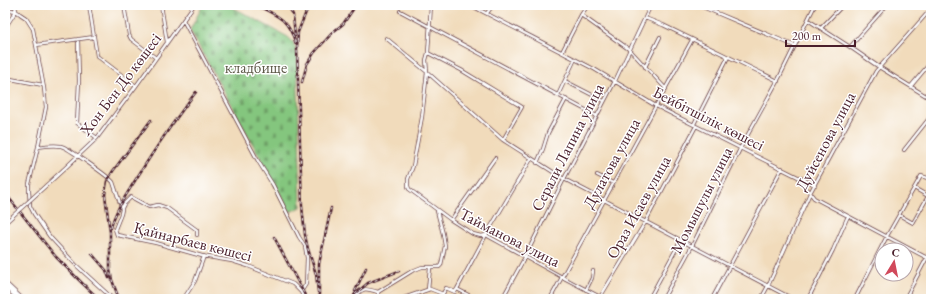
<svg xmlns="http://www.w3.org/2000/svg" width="936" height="304" viewBox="0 0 936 304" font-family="'EB Garamond',serif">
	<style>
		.cemetery { fill: url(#cemetery-stones); stroke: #677254 }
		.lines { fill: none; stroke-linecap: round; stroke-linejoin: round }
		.minor-casing { stroke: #633b41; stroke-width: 4 }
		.major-casing { stroke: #633b41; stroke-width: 5 }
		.minor { stroke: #fff; stroke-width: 2.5 }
		.major { stroke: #fff; stroke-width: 3.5 }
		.rail-casing { stroke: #4a1f2b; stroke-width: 2.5 }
		.rail { stroke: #fff; stroke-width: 1; stroke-dasharray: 3; stroke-linecap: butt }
		.minor-bridge-casing { stroke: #633b41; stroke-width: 4; stroke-linecap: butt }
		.minor-bridge { stroke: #fff; stroke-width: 2.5 }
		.labels { text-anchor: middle; stroke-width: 3; stroke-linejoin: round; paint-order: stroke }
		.park-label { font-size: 16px; fill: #5e5948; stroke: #fff }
		.street-label { font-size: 16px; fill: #4a1f2b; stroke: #fff }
	</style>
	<defs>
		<pattern id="cemetery-stones" width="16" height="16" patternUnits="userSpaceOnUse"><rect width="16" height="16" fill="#84c67e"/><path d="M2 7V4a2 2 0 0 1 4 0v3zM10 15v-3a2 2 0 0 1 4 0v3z" fill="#6ea067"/></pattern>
	</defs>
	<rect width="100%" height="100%" fill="#fff"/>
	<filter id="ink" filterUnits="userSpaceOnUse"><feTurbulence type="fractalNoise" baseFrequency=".025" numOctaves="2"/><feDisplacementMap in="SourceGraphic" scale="8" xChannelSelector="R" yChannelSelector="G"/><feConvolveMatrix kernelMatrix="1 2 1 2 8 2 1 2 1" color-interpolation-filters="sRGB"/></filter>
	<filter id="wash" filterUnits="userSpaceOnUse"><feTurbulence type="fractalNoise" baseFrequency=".012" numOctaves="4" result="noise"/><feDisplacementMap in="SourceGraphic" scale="16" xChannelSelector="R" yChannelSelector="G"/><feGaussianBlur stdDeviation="0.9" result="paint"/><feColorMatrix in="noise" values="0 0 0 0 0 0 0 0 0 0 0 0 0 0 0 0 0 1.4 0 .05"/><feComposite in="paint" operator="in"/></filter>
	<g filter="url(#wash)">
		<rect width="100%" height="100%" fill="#f1dbbb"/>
		<!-- cemetery -->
		<path class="cemetery" d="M203,5H226L236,9L288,37L293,42L297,54L301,207L290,212L190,30Z"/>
	</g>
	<g filter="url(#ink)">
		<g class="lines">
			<!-- minor casing -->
			<g class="minor-casing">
				<path id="minor" d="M89,5L97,56L136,86
					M124,5L129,35L131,39L156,58
					M161,5L167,42
					M431,5L428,53L426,60L427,72L422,117L413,166L408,179V186L409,189L451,220L473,234L481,236L486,235L562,277L604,299
					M470,5L594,69L656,106L798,177L814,198L931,260
					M698,5L795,46
					M5,9L16,11L20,14L26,18L33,29L44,88L46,107L38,147L29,184V191L30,206L34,214L50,237L77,266L113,299
					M400,11L597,116
					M487,13L493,5
					M581,15L630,50L666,89
					M645,18L663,25L778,81
					M183,20L198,48L258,161L273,185L299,237L305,246L307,258L306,284L301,292
					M808,20L850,47L879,67L931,99
					M5,28L16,11L15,5
					M821,28L843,5
					M386,38L427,72L503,140L564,179L793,299
					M78,39L79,81L77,123L97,138
					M36,45L94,37
					M850,47L887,5
					M562,52L581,15L588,5
					M428,53L461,70L522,107L503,140
					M645,67L660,37
					M5,78L43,85
					M565,81L604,101
					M911,86L931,62
					M558,95L575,59
					M694,124L728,57
					M38,147C45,146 54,145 61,146C67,147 109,177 113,182L122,209L121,214L115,229L117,235L156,243L202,256L232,261L248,266L293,284L301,292L304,299
					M904,150L931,116
					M537,163L543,149L548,133L566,99
					M63,170L97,138L136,86L194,5
					M597,175L613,183
					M799,177L815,185
					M914,188L928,196
					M122,208L124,204L131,197L149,207L158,205L167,208L197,230V235
					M899,215L913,223L931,191
					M451,220L495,158
					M457,289L486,235L531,159
					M457,289L476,299
					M428,290L430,268
					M586,290L592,278L593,271
					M186,295L195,281L204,256
					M354,299C362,287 365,288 378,292
					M378,299V292L412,271L422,267H439L441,265L445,246L443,234L437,211
					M401,299L430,289L443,294
					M440,299L446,288L455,292L457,289
					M502,299L525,257L564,179L615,81L651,5
					M550,299L692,40
					M599,299L646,221L696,126
					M649,299L681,240
					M663,299L692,246L741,147L779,78L815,5
					M712,299L782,168
					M761,299L768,286L810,193L876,71L931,9
					M808,299L833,250L848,216
					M855,299L887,236L921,176L931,179
					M905,299L931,250"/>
			</g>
			<!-- major casing -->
			<g class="major-casing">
				<path id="major" d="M5,283L22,299
					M5,287L19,298"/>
			</g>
			<!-- minor -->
			<use href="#minor" class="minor"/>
			<!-- major -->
			<use href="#major" class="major"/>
			<!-- rail casing -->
			<g class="rail-casing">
				<path id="rail" d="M256,5C279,16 288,19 296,44
					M288,5L293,15L295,36
					M309,5L302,22L298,32L297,48L302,206L305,235L308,249L316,274L318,292
					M302,82L307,64L314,53L333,32L343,24L356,5
					M5,193L56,257L82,283L99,299
					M111,228C115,210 127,194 136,179C155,149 174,120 196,92
					M274,237L307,299
					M92,254L106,270L109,278
					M355,291L366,268
					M119,299L112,280L110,270V232L105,195L106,187L107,181L113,171L151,120
					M319,299V264L331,208
					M352,299L355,294L368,283L399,271"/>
			</g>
			<!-- rail -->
			<use href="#rail" class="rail"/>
			<!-- minor-bridge casing -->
			<g class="minor-bridge-casing">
				<path id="minor-bridge" d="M5,223L63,170"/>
			</g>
			<!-- minor-bridge -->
			<use href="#minor-bridge" class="minor-bridge"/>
		</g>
	</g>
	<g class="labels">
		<!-- park labels -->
		<g class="park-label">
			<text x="256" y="73">кладбище</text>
		</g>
		<!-- street labels -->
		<g class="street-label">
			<text transform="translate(120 84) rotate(-53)" y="6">Хон Бен До көшесі</text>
			<text transform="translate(709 118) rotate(27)" y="6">Бейбітшілік көшесі</text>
			<text transform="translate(825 141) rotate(-62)" y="6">Дуйсенова улица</text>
			<text transform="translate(567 147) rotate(-63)" y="6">Серали Лапина улица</text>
			<text transform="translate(611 163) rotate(-61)" y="6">Дулатова улица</text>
			<text transform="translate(701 200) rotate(-63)" y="6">Момышулы улица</text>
			<text transform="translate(638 207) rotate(-61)" y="6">Ораз Исаев улица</text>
			<text transform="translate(510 237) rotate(27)" y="6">Тайманова улица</text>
			<text transform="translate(193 241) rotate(14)" y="6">Қайнарбаев көшесі</text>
		</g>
	</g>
	<!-- margin -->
	<rect width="936" height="304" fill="none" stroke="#fff" stroke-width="20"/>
	<!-- north arrow -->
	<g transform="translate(894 262) rotate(10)"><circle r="19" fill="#ffffff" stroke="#b7a5aa"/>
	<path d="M0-3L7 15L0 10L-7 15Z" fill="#d1495b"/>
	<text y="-6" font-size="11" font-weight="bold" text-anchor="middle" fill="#4a1f2b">С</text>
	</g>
	<!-- scale -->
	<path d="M786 40v6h69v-6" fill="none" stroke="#4a1f2b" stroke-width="2"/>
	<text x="792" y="40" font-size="12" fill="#4a1f2b" stroke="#ffffff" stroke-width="3" paint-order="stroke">200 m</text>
</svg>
